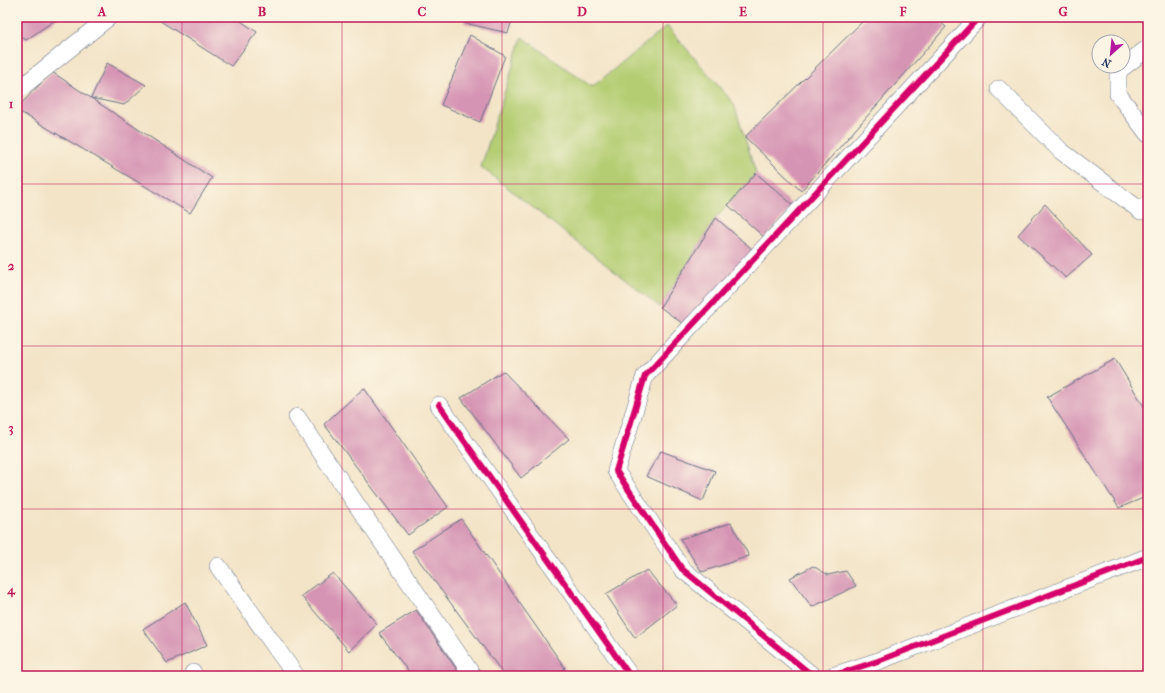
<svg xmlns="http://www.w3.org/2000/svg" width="1165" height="693" viewBox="0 0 1165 693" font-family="'IM FELL French Canon',serif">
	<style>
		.green { fill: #b4cd72; stroke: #687e68 }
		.building { fill: #d694b4 }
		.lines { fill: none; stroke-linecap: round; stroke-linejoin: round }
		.minor-casing { stroke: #676e83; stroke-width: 18 }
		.minor { stroke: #fff; stroke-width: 17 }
		.cycleway-casing { stroke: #fcf5e5; stroke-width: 8 }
		.cycleway { stroke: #d6006c; stroke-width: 6 }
		.grid { fill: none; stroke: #c2185b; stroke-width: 1; stroke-opacity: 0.55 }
		.neatline { fill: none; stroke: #c2185b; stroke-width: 1.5 }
		.grid-label { font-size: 13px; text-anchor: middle; font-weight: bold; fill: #c2185b }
	</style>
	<rect width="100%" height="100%" fill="#fcf5e5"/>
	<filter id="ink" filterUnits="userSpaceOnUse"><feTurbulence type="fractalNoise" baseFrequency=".025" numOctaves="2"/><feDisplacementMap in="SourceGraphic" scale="8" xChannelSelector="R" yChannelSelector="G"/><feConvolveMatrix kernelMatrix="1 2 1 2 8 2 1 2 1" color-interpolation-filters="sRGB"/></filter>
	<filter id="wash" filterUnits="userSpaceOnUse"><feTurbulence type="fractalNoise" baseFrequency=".012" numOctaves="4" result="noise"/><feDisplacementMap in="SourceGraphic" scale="16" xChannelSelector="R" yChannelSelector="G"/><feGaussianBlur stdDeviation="0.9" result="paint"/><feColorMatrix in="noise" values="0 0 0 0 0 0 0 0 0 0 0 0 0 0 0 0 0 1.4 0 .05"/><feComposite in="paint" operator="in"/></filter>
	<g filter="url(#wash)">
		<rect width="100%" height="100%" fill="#f3e4c7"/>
		<!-- green -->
		<path class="green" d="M667,26L734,104L756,173L716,218L660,307L481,167L522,37L592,87Z"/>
		<g id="blocks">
			<!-- building -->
			<path class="building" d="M17,17H56L58,18L26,40L17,34Z
				M154,17H235L257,32L231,66Z
				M466,17H513L508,33L464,23Z
				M867,17H935L946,27L801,191L745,137Z
				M470,35L505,56L480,122L441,105Z
				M107,63L146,85L124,105L91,98L212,178L190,213L17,110V108L52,72L91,98Z
				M756,173L793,205L765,238L728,205Z
				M1045,204L1092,255L1066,278L1018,235Z
				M716,218L753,250L686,326L660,307Z
				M1115,359L1148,413V496L1119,508L1047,397Z
				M503,371L569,439L521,478L461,398Z
				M364,388L448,507L408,535L324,424Z
				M661,451L715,471L703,501L646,476Z
				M461,519L565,668L557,676H505L412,551Z
				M731,523L749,556L702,572L680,539Z
				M813,566L828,575L846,571L856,586L812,607L790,578Z
				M647,570L677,605L635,638L606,594Z
				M333,573L377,624L349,651L301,596Z
				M185,602L207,645L167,663L143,629Z
				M416,610L461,676H412L379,633Z"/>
		</g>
	</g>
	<g filter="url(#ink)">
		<use href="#blocks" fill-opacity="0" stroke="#676e83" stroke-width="1"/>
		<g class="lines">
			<!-- minor casing -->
			<g class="minor-casing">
				<path id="minor" d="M1148,48L1118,71V94L1148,134
					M999,89L1061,151L1141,211L1148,204
					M17,91L109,17
					M439,405L630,676
					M297,417L473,676
					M218,566L296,676
					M193,673L195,676
					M813,676L682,569L616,471L645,376L979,17
					M832,676L878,661L1148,557"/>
			</g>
			<!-- minor -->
			<use href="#minor" class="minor"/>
			<!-- cycleway casing -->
			<g class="cycleway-casing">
				<path id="cycleway" d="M439,405L630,676
					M813,676L682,569L616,471L645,376L979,17
					M832,676L878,661L1148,557"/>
			</g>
			<!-- cycleway -->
			<use href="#cycleway" class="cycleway"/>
		</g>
	</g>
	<!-- grid -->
	<path class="grid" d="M182,17V676M342,17V676M502,17V676M663,17V676M823,17V676M983,17V676M17,184H1148M17,346H1148M17,509H1148"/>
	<!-- margin -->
	<rect width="1165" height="693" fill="none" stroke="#fcf5e5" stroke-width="44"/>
	<!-- north arrow -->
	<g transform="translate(1111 54) rotate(207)"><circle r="19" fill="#fcf5e5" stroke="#a2a6af"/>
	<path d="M0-3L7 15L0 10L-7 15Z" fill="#b5179e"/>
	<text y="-6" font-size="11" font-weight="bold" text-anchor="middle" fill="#1b2f5e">N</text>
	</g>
	<rect x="22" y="22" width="1121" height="649" class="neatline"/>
	<g class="grid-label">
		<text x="102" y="16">A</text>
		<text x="262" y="16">B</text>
		<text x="422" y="16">C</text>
		<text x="582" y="16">D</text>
		<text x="743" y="16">E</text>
		<text x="903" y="16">F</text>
		<text x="1063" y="16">G</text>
		<text x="11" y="108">1</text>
		<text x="11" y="270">2</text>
		<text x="11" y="432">3</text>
		<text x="11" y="594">4</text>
	</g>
</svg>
